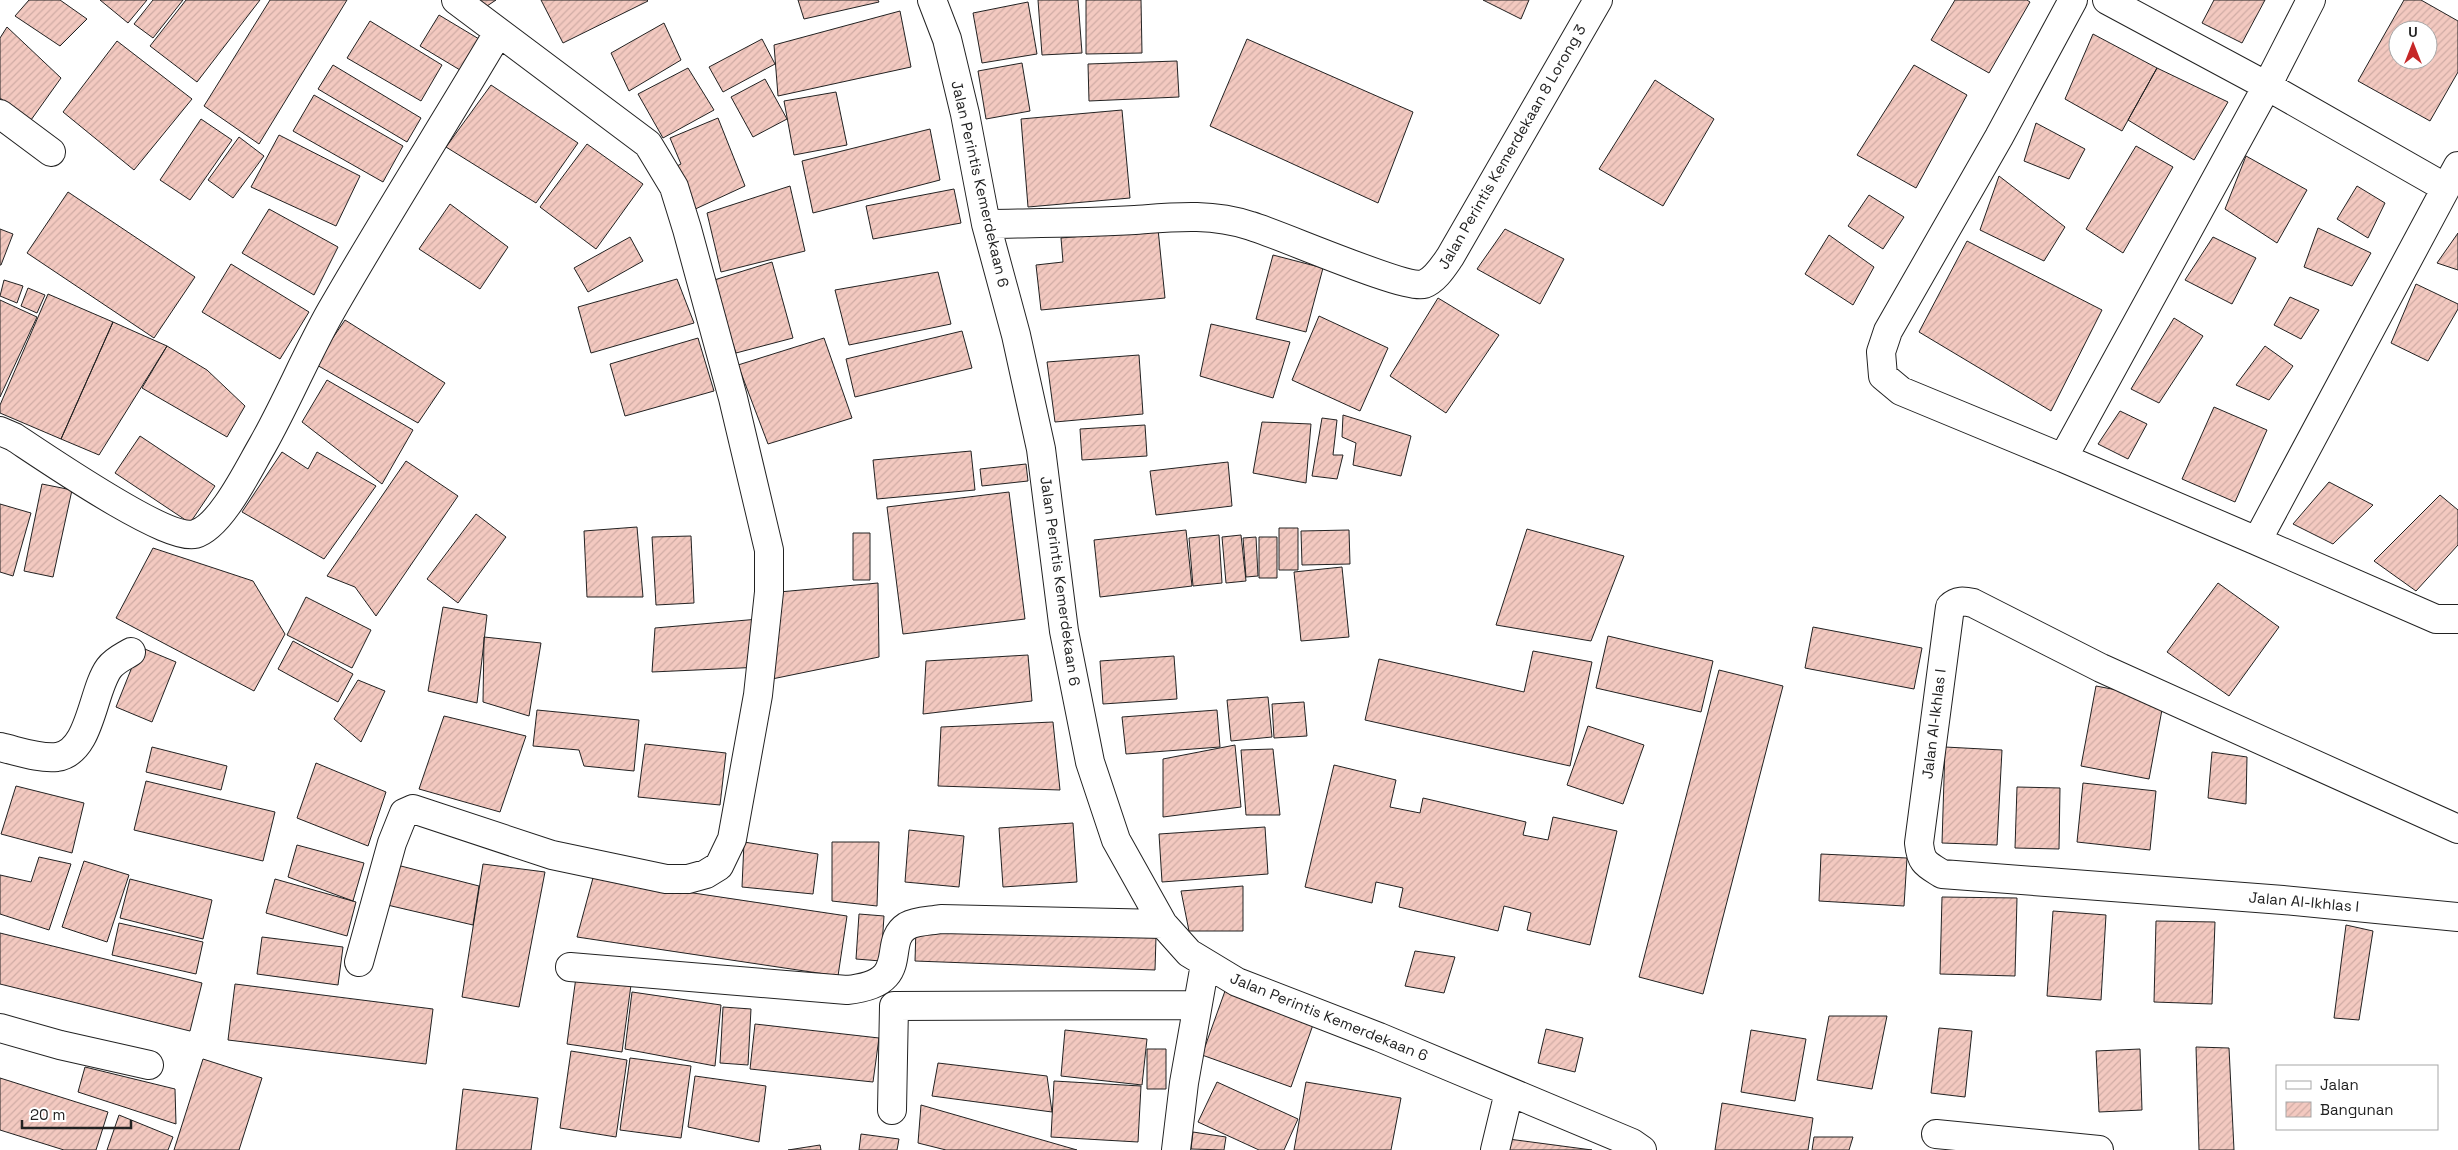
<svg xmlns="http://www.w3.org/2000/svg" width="2458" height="1150" viewBox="0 0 2458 1150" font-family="'Space Grotesk',sans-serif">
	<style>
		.building { fill: url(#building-hatch); stroke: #222; fill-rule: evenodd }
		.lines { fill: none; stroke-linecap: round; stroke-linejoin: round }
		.minor-casing { stroke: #222; stroke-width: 30 }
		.minor { stroke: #fff; stroke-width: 28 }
		.labels { text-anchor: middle; stroke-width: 4; stroke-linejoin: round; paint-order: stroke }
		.street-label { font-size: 15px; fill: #222; stroke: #fff }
	</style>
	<defs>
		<pattern id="building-hatch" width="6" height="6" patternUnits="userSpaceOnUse" patternTransform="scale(1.25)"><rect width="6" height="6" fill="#f3c9c0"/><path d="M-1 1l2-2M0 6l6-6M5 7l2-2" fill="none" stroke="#d0aca5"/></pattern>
	</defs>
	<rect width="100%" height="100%" fill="#fff"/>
	<!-- building -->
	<path class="building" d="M29,0H60L87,19L60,46L15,16Z
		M100,0H147L128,23Z
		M153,0H183L153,38L134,24Z
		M186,0H260L197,82L150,46Z
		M270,0H347L259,144L204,106Z
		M474,0H496L481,10Z
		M541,0H647L648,1L563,43Z
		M798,0H878L879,2L804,19Z
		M1038,0H1078L1082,53L1042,55Z
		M1086,0H1141L1142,53L1086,54Z
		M1483,0H1529L1521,19Z
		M1955,0H2027L2030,2L1989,73L1931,40Z
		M2214,0H2265L2242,43L2202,23Z
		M2404,0H2421L2458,21V72L2430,121L2358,81ZM2398,30H2428V60H2398Z
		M1028,2L1037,54L982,63L973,13Z
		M900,11L911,67L778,96L774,45Z
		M439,15L479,39L460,70L420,46Z
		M370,21L442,65L421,101L347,58Z
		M664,23L681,60L629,91L611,53Z
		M7,27L61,78L31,120L0,98V38Z
		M2093,34L2157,68L2122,131L2065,99Z
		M762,39L775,64L723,92L709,67Z
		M1247,39L1413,112L1378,203L1210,126Z
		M117,41L192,99L134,170L63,112Z
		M1177,61L1179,97L1089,101L1088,64Z
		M1022,63L1030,111L986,119L978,71Z
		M333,65L421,118L407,142L318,89Z
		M1914,65L1967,95L1916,188L1857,155Z
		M688,68L714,110L663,138L638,94Z
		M2157,68L2228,102L2194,160L2128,120Z
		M765,79L787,119L753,137L731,97Z
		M1655,80L1714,119L1663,206L1599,169Z
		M491,85L578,143L536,203L446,147Z
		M836,92L847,145L794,155L784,101Z
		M314,95L403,146L383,182L293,131Z
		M1122,110L1130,198L1028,207L1021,119Z
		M718,118L745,186L691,211L671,169L681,164L670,138Z
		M201,119L232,140L190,200L160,180Z
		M2036,123L2085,149L2069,179L2024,161Z
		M930,129L940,180L813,213L802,161Z
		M279,135L360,176L336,226L251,187Z
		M239,137L264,156L233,198L208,180Z
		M587,144L643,184L596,249L540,207Z
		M2136,146L2173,167L2123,253L2086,229Z
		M2246,156L2307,190L2277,243L2225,209Z
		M1999,176L2065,227L2044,261L1980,230Z
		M790,186L805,251L721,272L707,213Z
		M2357,186L2385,203L2368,238L2337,219Z
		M954,189L961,223L873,239L866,206Z
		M68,192L195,277L154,338L27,253Z
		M1869,195L1904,217L1883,249L1848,226Z
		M450,204L508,247L480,289L419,249Z
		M269,209L338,247L314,295L242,253Z
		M2318,228L2371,253L2352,286L2304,267Z
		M0,229L13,234L1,265H0Z
		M1158,229L1165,298L1041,310L1036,265L1063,262L1061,238Z
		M1505,229L1564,259L1540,304L1477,269Z
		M2458,233V270L2437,263Z
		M1829,235L1874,267L1853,305L1805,274Z
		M630,237L643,261L588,292L574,268Z
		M2213,237L2256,258L2232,304L2185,280Z
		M1967,241L2102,310L2051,411L1919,332Z
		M1273,255L1323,268L1306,332L1256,319Z
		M772,262L793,338L736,353L711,281Z
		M231,264L309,312L280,359L202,312Z
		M938,272L951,324L849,345L835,290Z
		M677,279L694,323L591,353L578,307Z
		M4,280L23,286L17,303L0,296Z
		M2416,284L2458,304V309L2428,361L2391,343Z
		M28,288L45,295L37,313L21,306Z
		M48,294L113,322L61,439L0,413V405Z
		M2290,297L2319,310L2301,339L2274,325Z
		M1438,298L1499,335L1446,413L1390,376Z
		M0,300L37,317L0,397Z
		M1319,316L1388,348L1360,411L1292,380Z
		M2174,318L2203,336L2159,403L2131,389Z
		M345,320L445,383L418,423L315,364Z
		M113,322L167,346L99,455L61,439Z
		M1211,324L1290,342L1273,398L1200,376Z
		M962,331L972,368L855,397L846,359Z
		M698,338L714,391L625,416L610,364Z
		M824,338L852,418L768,444L738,365Z
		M167,346L207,370L245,406L227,437L142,388Z
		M2265,346L2293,366L2269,400L2236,385Z
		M1139,355L1143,414L1055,422L1047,362Z
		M327,380L413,430L382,484L302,422Z
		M2214,407L2267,430L2235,502L2182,479Z
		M2120,411L2147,424L2128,459L2098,444Z
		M1343,415L1411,436L1401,476L1353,465L1356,443L1342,437Z
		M1322,418L1337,420L1333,455H1343L1337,479L1312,476Z
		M1262,422L1311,424L1306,483L1253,473Z
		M1145,425L1147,456L1082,460L1080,429Z
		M140,436L215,486L190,523L115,473Z
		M971,451L975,490L877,499L873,460Z
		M282,452L308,469L317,452L376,486L324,559L242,512Z
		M406,461L458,496L376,616L355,587L327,576Z
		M1228,462L1232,506L1156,515L1150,471Z
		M1026,464L1028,481L982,486L980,469Z
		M2329,482L2373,505L2333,544L2293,524Z
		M42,484L72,490L53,577L24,571Z
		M1009,492L1025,619L903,634L887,507Z
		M2440,495L2458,510V545L2416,591L2374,561Z
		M0,504L31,513L13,576L0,572Z
		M476,514L506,537L458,603L427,579Z
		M637,527L643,597H587L584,531Z
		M1279,528H1298V570H1279Z
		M1527,529L1624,556L1591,641L1496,625Z
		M1186,530L1192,586L1100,597L1094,540Z
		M1349,530L1350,564L1302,565L1301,531Z
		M853,533H870V580H853Z
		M1219,535L1222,583L1193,586L1189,538Z
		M1241,535L1246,581L1226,583L1222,537Z
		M691,536L694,603L656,605L652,537Z
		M1256,537L1258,576L1246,577L1243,538Z
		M1259,537H1277V578H1259Z
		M153,548L253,581L285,634L254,691L116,618Z
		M1342,567L1349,637L1301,641L1294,572Z
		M878,583L879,657L772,679L779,592Z
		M2218,583L2279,627L2229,696L2167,652Z
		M306,597L371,630L352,668L287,635Z
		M443,607L487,615L477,703L428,691Z
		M759,619L762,667L652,672L655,628Z
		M1813,627L1922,648L1914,689L1805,668Z
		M1608,636L1713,661L1701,712L1596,688Z
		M484,637L541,643L529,716L483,702Z
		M293,641L353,674L338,702L278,669Z
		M140,647L176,662L152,722L116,707Z
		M1533,651L1592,662L1570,766L1365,720L1379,659L1524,692Z
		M1028,655L1032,701L923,714L926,661Z
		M1174,656L1177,699L1103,704L1100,661Z
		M1719,670L1783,686L1703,994L1639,977Z
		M358,680L385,691L361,742L334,719Z
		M2096,686L2164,699L2149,779L2081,766Z
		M1268,697L1272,737L1231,741L1227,700Z
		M1304,702L1307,736L1274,738L1272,704Z
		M537,710L639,720L634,771L584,766L579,750L533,746Z
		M1217,710L1220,747L1126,754L1122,717Z
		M444,716L526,736L500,812L419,789Z
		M1053,722L1060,790L938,786L941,727Z
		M1588,726L1644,745L1623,804L1567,785Z
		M645,744L726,753L720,805L638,797Z
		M1235,745L1241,807L1163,817V759Z
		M152,747L227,766L221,790L146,772Z
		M1945,747L2002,750L1997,845L1942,843Z
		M1273,749L1280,815H1246L1241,750Z
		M2212,752L2247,757L2246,804L2208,798Z
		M316,763L386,792L368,846L297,818Z
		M1334,765L1396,780L1390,807L1420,813L1423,798L1526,822L1523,835L1548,840L1553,817L1617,831L1590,945L1527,930L1531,913L1504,906L1498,931L1399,907L1403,888L1376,882L1372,903L1305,887Z
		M146,781L275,812L263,861L134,830Z
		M2083,783L2156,791L2150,850L2077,842Z
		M16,786L84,803L72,853L1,834Z
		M2017,787L2060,788L2059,849L2015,848Z
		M1073,823L1077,882L1003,887L999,828Z
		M1265,827L1268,874L1162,882L1159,834Z
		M909,830L964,836L959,887L905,882Z
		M744,842L818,854L813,894L742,887Z
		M832,842H879L877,906L832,901Z
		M297,845L364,863L353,901L288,877Z
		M1821,854L1907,858L1904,906L1819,901Z
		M39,857L71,864L49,930L0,914V875L31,882Z
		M84,861L129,875L107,942L62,927Z
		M483,864L545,872L519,1007L462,997Z
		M397,865L479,886L473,925L383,904Z
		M593,878L847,916L838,976L577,937Z
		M130,879L212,900L203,939L120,918Z
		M275,879L356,902L347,936L266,913Z
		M1243,886V931H1189L1181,891Z
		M1942,897L2017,898L2015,976L1940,974Z
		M2053,911L2106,915L2101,1000L2047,996Z
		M859,914L884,916L881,961L856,959Z
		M2156,921L2215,922L2212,1004L2154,1002Z
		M119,923L203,942L196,974L112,955Z
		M2346,925L2373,931L2359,1020L2334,1018Z
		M916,928L1156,937L1155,970L915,961Z
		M0,933L202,983L190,1031L0,984Z
		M262,937L343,947L338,985L257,974Z
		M1415,951L1455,957L1444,993L1405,986Z
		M576,977L631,985L622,1052L567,1044Z
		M235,984L433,1009L426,1064L228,1040Z
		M1225,991L1314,1022L1291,1087L1202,1055Z
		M632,992L721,1005L715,1066L625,1049Z
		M723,1007L751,1009L748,1065L720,1063Z
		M1829,1016H1887L1872,1089L1817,1080Z
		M755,1024L879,1038L873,1082L750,1069Z
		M1939,1028L1972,1031L1965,1097L1931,1093Z
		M1546,1029L1583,1038L1575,1072L1538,1063Z
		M1065,1030L1147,1039L1142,1085L1061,1076Z
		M1751,1030L1806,1039L1795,1101L1741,1092Z
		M2196,1047L2229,1048L2234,1150H2199Z
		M1147,1049H1166V1089H1147Z
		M2140,1049L2142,1110L2099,1112L2096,1051Z
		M571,1051L627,1060L616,1137L560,1128Z
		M630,1058L691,1066L681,1138L620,1130Z
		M203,1059L262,1078L239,1150H174Z
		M938,1063L1047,1076L1052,1112L932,1096Z
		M85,1067L175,1089L176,1124L78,1092Z
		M695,1076L766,1086L759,1142L688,1127Z
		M0,1078L108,1112L96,1150H64L0,1130Z
		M1054,1081L1141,1086L1138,1142L1051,1137Z
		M1217,1082L1298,1119L1284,1150H1259L1198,1122Z
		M1306,1082L1401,1098L1391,1150H1294Z
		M463,1089L538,1098L531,1150H456Z
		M1722,1103L1813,1118L1808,1150H1715Z
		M921,1105L1077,1150H946L918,1143Z
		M119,1115L173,1137L168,1150H107Z
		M1193,1132L1226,1137L1224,1150L1191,1149Z
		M861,1134L899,1139L897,1150H859Z
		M1814,1137H1853L1849,1150H1812Z
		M1501,1138L1592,1150H1500Z
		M820,1145L821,1150H788Z"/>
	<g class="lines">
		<!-- minor casing -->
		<g class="minor-casing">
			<path id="minor" d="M932,0L947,39L965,114L986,224L1016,335L1041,449L1064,631L1090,762L1116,840L1163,924L1189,953L1237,982L1379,1037L1632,1143L1642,1150
				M2073,0L1999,137L1888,331L1881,352L1883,376L1901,391L2063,458L2267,86L2311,0
				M0,114L51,152
				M2446,188L2458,166
				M986,224C1036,223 1085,223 1135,220C1175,217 1211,213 1251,226C1279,234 1405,290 1424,284C1435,280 1443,267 1450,257L1598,0
				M0,431L14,437C43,456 166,541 195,534C221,527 249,468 262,446C287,402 306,355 331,311C385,217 443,126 498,33
				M2063,458L2257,541L2446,188L2267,86L2107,0
				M2257,541L2436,619H2458
				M0,747C18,751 39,759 57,757C91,752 92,691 109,668C115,660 123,657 131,652
				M2458,829L2101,668L1973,603C1964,601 1957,600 1950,607L1919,843C1921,863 1926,864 1942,874L2283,900L2458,917
				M359,962L392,843L404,813L413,809L552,855L666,879H688L706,874L719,866L732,839L758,695L769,592V550L733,398L687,229L674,187L648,144L456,0
				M570,967L847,990C915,983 880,943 907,926C916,921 930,921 941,919L1163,924
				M0,1028L60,1045L149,1065
				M892,1110L894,1006L1197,1005
				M1936,1134L2099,1150
				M1176,1150L1184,1083L1205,964
				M1495,1150L1509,1092"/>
		</g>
		<!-- minor -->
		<use href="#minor" class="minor"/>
	</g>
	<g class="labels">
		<!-- street labels -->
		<g class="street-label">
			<text transform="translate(1512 147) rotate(-60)" y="5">Jalan Perintis Kemerdekaan 8 Lorong 3</text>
			<text transform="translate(980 184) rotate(77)" y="5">Jalan Perintis Kemerdekaan 6</text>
			<text transform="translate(1060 581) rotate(82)" y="5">Jalan Perintis Kemerdekaan 6</text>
			<text transform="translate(1934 724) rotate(-83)" y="5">Jalan Al-Ikhlas I</text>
			<text transform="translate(2304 902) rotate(5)" y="5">Jalan Al-Ikhlas I</text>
			<text transform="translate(1329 1017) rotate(22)" y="5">Jalan Perintis Kemerdekaan 6</text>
		</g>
	</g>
	<!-- legend -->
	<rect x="2276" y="1065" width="162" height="65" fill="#ffffff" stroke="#a7a7a7"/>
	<rect x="2286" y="1081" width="25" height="8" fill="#ffffff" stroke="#a7a7a7"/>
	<text x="2320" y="1090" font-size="15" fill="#222222">Jalan</text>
	<rect x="2286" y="1102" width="25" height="15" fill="url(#building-hatch)" stroke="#a7a7a7"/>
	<text x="2320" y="1115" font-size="15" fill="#222222">Bangunan</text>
	<!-- north arrow -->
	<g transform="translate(2413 45)"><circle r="24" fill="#ffffff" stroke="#a7a7a7"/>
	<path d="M0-4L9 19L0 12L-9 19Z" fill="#c62828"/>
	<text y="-8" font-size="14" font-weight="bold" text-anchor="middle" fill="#222222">U</text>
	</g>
	<!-- scale -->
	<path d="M22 1120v8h109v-8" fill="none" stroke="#222222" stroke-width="2.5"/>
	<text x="30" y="1120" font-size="15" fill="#222222" stroke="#ffffff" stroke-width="4" paint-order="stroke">20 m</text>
</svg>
